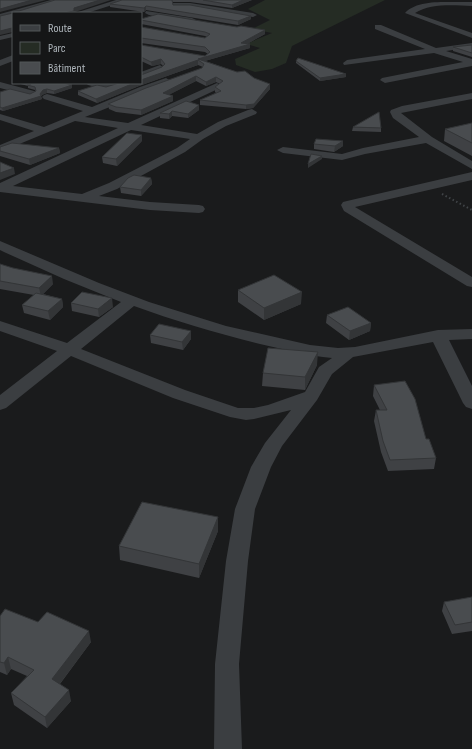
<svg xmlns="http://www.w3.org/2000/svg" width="472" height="749" viewBox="0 0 472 749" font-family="'Sofia Sans Condensed',sans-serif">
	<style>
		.green { fill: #252c24 }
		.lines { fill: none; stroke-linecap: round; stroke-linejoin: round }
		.path { stroke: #414548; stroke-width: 2; stroke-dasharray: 1.5 2.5; stroke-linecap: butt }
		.minor { fill: #3b3e41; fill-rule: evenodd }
		.wall { fill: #3f4144 }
		.shaded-wall { fill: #333537 }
		.building { fill: #494c4f; stroke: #333537 }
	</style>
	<rect width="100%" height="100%" fill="#1a1b1c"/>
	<!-- green -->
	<path class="green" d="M265,0H385L292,46L286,63L272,69L255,72L236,65L235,59L260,48L246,44L272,33L252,29L270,20L248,9Z"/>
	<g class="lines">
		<!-- path -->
		<path class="path" d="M442,194L472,210"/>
		<!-- minor -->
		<path class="minor" d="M51,0H62L19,13H13V15L0,18V14Z
			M116,0H128L87,13H75Z
			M449,2H472V6C454,5 430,3 415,13L472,33V38L405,13C415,2 435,2 449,2Z
			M173,3H190L253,13L257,15L253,17L190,7H173Z
			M146,11L192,18L196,20L192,22L149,15L145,13Z
			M375,25H381L436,48L472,43V47L446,51L472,59V66L385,83L380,80L382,78L463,62L434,53L344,65L343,63L347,60L425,49L375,29Z
			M13,33V37L0,40V36Z
			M13,55V61L0,66V60Z
			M160,65L164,68L163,70L141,78V72Z
			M166,78L171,81L169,83L85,117L128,123L217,83L222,86L220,88L141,125L197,134L218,122L248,110L252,109L257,112L256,114L226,126L203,139L185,152L117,189L99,196L150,202L199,205L203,206L205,209L203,212L199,213L150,210L0,192V183L118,128L75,121L0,152V145L34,131L0,120V114L44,127L83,111L44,99L42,97L44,95L47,94L92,107L140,87ZM131,130L190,139L177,148L109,183L82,194L13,186Z
			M0,82L34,91L36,93L31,96L0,88Z
			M86,83H125L123,85L106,90L88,85Z
			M472,93V99L401,113L432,137L472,161V169L426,143L365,154L342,160L283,153L277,150L283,147L342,154L363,148L419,137L393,118L390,112L391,110L402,106Z
			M472,172V180L355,207L472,277V287L467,286L344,211L341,205L343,202L347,201Z
			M0,241L99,283L149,302L226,326L310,345L338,348L355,347L438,330L472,329V339L449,340L472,386V409L466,407L463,403L433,342L353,357L332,374L317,400L282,446L271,467L255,509L248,561L239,664L242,749H214L215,664L226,561L235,509L251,467L265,443L291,410L254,419L246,420L230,417L173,398L71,356L6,408L0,410V395L57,351L0,331V321L67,343L121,302L64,279L4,252L0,250ZM134,306C175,321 217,333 260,344C283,349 308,356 332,358L319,367L305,392L268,405L254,408H238L185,390L81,349Z"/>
	</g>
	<!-- wall -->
	<path class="wall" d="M122,0H252L232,8L190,2H172L173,5L251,19L238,25L146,10L144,12L110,7V4Z
		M141,19L265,30V34L247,44L250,48L205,61L254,78L270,89L253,108L246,109L200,105V100L216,93L215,92V87L220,84L216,82L206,86L196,81L168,95L173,96V101L141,115L116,112L109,109L108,104L202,68L203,67L198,65L139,86L97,103L78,95V91L106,87L119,83L162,67L163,66L161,64L152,66L141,61V45L205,56L208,54L205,52L141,43V27L205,38L207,37L205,36L141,24Z
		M472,45V57L453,51V47Z
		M296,61L346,77L320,81L296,63Z
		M17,83H63L72,88L54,94L47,93L44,94L41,96L42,99L3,111L0,110V92L30,94L36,92L35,90L28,88V86Z
		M199,105V110L188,118L172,116L169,119L160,118V113Z
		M472,123V156L444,141L445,129Z
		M353,127L381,128V132L352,131Z
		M142,141L117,166L103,163L102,157Z
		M343,141V146L334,152L314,149V144Z
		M0,147L59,148L60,153L30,165L0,156Z
		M151,178L152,184L141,196L121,193L120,187Z
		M0,264L53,284L43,294L62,299L63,307L50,320L24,313L22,305L34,295L0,289Z
		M238,290L301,304L264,320L238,302Z
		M71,303L113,307L99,317L72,311Z
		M327,315L371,323L370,331L349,340L326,323Z
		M191,331V339L183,350L151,343L150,335Z
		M317,365L305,390L262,386L263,373Z
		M374,385L426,439L436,458L434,469L388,471L381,452L374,421L376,410H380L373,396Z
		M218,517V531L199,578L120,560L119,546Z
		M472,597V631L452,634L442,611L444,602Z
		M0,616L91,642L60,684L71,701L47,728L14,705L11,693L27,676L11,669L7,675L0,672Z"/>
	<!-- shaded-wall -->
	<path class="shaded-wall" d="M32,0H46L0,12V9Z
		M100,0H111L75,12V13H64L74,8Z
		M243,0H252L232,8V5Z
		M146,6V10L144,12V8Z
		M251,16V19L238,25V21Z
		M12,28L13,32L0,35V31Z
		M265,30V34L241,47V43Z
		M250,44V48L201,62L198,59Z
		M161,59V64L152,66L151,62Z
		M198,60V65L139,86L97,103L96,99L134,83H141V80Z
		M346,74V77L320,81V78Z
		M196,76V81L163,98V93Z
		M216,77V82L206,86V82Z
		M270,84V89L253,108L246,109V105Z
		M72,85V88L54,94V91Z
		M47,89V93L44,94L41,96L42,99L3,111L2,108L40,94L43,90Z
		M173,96V101L141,115V110Z
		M199,105V110L188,118V114Z
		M172,111V116L169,119V114Z
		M142,135V141L117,166L116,159Z
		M343,141V146L334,152L335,146Z
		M59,148L60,153L30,165L29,159Z
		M322,156V159L308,168V164Z
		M14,168L15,174L0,180V173Z
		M151,178L152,184L141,196V190Z
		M52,276L53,284L41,296L39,288Z
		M302,292L301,304L264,320V308Z
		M112,298L113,307L99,317L98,309Z
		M62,299L63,307L50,320L48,311Z
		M371,323L370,331L349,340L350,331Z
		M191,331V339L183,350L182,342Z
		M318,352L317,365L305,390V377Z
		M218,517V531L199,578V564Z
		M89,631L91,642L55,690L52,679Z
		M8,657L11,669L7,675L4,663Z
		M69,690L71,701L47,728L45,717Z"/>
	<!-- building -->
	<path class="building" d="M0,0H32L0,9Z
		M55,0H100L74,8V11L64,13H13V28H12L0,31V16L13,13L14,11H19Z
		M122,0H172L173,5H190L251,16L238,21L146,6L144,8L110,4Z
		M203,0H243L232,5Z
		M158,14L237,27L241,26L265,30L241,43L250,44L198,59L237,72L245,71L254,78L270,84L254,104L246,105L200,100L221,91L215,87L223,81L216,77L206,82L196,76L163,93L173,96L141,110L116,107L108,104L146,88L202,68L204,64L198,60L141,80V75L162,67L165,64L161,59L151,62L141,57V45L205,56L210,52L205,47L141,38V27L205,38L210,34L205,32L141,20V19Z
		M472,45V53L453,47Z
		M298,58L346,74L320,78L296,61Z
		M27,83H63L72,85L54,91L47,89L43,90L40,94L41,96L2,108L0,107V92L10,89L30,94L36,91L35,87L27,85L31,84Z
		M119,83H134L96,99L78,91L97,85L106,87Z
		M186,101L199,105L188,114L172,111L169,114L160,113Z
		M379,112L381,128L353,127Z
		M472,123V143L445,129Z
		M127,133L142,135L116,159L102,157Z
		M316,139L343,141L335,146L314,144Z
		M12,143L59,148L29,159L0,151V147Z
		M311,154L322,156L308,164Z
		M0,162L14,168L0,173Z
		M134,175L151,178L141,190L120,187L128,178Z
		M0,264L13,268L52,276L39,288L0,281Z
		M274,275L302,292L264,308L238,290Z
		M82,292L112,298L98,309L71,303Z
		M36,293L62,299L48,311L22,305Z
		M348,307L371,323L350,331L327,315Z
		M159,324L191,331L182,342L150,335Z
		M268,348L318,352L305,377L263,373Z
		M405,381L415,399L426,439H429L436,458L390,460L383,441L376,410H387L374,385Z
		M142,502L218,517L199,564L119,546Z
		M472,597V622L455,625L444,602Z
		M5,609L38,622L47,612L89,631L52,679L69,690L45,717L11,693L34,670L8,657L4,663L0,662V616Z"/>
	<!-- legend -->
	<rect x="12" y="12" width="130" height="72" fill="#151617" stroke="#525659"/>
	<rect x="20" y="25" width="20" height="6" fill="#3b3e41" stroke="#525659"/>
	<text x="48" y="32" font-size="12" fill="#aeb5bb">Route</text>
	<rect x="20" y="42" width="20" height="12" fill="#252c24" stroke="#525659"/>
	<text x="48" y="52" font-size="12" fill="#aeb5bb">Parc</text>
	<rect x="20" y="62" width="20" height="12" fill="#494c4f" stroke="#525659"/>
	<text x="48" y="72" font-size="12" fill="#aeb5bb">Bâtiment</text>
</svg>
